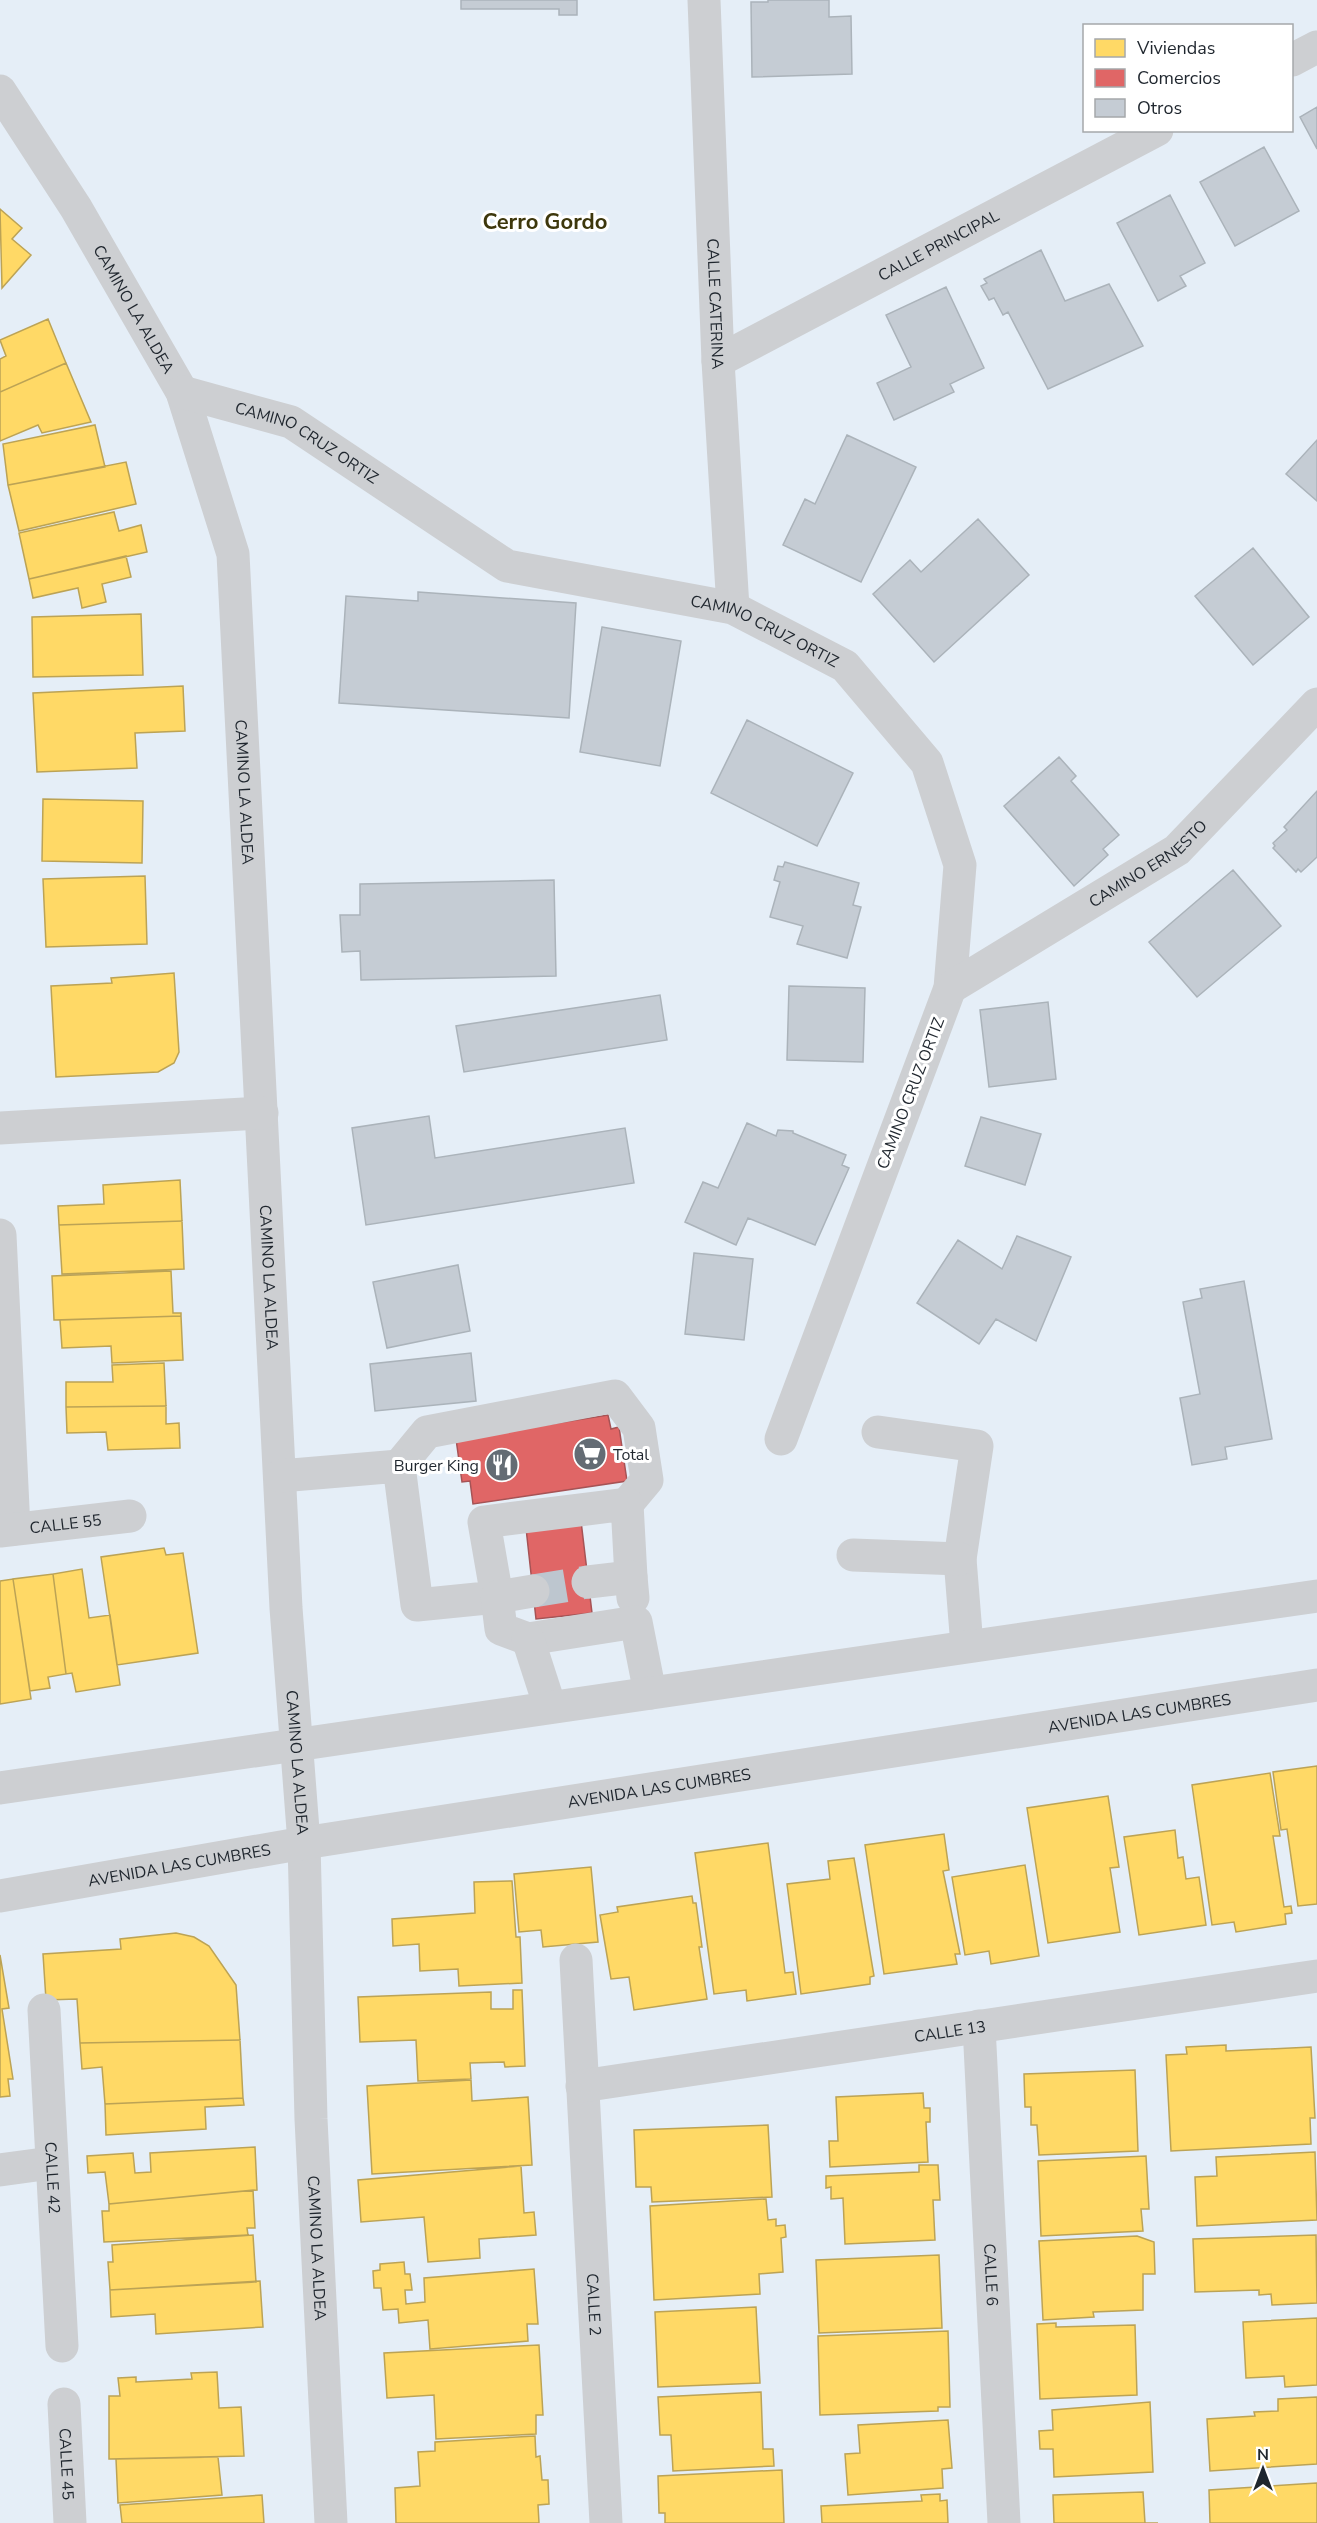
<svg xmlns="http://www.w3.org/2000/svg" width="1317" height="2523" viewBox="0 0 1317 2523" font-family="'Nunito Sans',sans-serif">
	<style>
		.homes { fill: #ffd966; stroke: #bca355; stroke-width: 1.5 }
		.shops { fill: #e06666; stroke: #a65355; stroke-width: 1.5 }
		.building { fill: #c5ccd4; stroke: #abb3ba; stroke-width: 1.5 }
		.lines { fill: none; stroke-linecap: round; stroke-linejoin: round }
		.minor-tunnel { stroke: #bdc6cf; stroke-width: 33; stroke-dasharray: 33 16; stroke-linecap: butt }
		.minor { stroke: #cdcfd2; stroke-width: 33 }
		.highway { stroke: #cdcfd2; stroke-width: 33 }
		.labels { text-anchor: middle; stroke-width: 6; stroke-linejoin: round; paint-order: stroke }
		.street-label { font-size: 16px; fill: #1f262e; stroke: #fff }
		.poi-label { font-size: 16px; fill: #1f262e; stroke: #fff; text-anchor: start }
		.district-label { font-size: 22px; font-weight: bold; fill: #3d370c; stroke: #fff }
	</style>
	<rect width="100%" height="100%" fill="#e5eef7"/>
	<!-- homes -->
	<path class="homes" d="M0,209L22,228L12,239L31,255L2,288Z
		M48,319L66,363L0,392V359L6,356L0,340Z
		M66,363L91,422L42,433L38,425L0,441V392Z
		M95,425L105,467L8,485L3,444Z
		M126,462L136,504L19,531L8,485Z
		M114,512L119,531L141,525L147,552L29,579L19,533Z
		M126,556L131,577L102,584L106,602L82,608L78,588L33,598L29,579Z
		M141,614L143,675L33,677L32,617Z
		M183,686L185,731L135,733L137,768L37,772L33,693Z
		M43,799L143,801L142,863L42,861Z
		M145,876L147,944L46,947L43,879Z
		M174,973L179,1052L174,1063L158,1072L56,1077L51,986L112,983L111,978Z
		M180,1180L182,1221L59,1225L58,1206L104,1204L103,1185Z
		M182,1221L184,1269L62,1274L59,1225Z
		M171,1271L173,1313H181V1316L54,1320L52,1276Z
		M181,1316L183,1360L112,1363L111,1346L62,1348L60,1320Z
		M164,1363L166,1406L66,1407V1382H113L112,1365Z
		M166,1406V1424L179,1423L180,1448L108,1450L106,1432L67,1433L66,1407Z
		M164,1548L166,1555L183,1553L198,1653L117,1665L101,1557Z
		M82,1569L89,1618L110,1615L120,1685L76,1692L72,1673L66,1674L53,1574Z
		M53,1574L66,1674L48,1677L50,1688L30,1691L13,1579Z
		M13,1579L31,1699L0,1704V1581Z
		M1317,1766V1904L1298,1906L1287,1829L1281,1830L1273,1772Z
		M1270,1773L1280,1836H1273L1284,1907L1291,1906L1292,1913L1285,1914L1286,1924L1236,1932L1234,1922L1212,1925L1192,1785Z
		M1108,1796L1119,1867L1110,1868L1120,1932L1048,1943L1027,1808Z
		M1175,1830L1178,1858L1183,1857L1186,1879L1199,1877L1206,1925L1139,1935L1124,1837Z
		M944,1834L949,1870L943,1871L960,1954H955L957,1964L884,1974L865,1845Z
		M768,1843L785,1973L793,1972L796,1994L747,2001L746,1990L714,1994L695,1853Z
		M854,1858L874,1976L870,1977V1984L801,1994L787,1884L830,1879L828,1861Z
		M1025,1865L1039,1956L991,1964L989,1951L965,1955L952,1877Z
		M591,1867L598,1942L543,1947L541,1930L519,1932L514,1874Z
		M512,1881L516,1937H520L522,1983L459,1986L458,1969L420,1971L419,1944L393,1946L392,1919L475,1913L474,1882Z
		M692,1896L693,1903H696L702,1947H699L707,1999L634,2010L629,1977L611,1979L600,1915L618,1912L617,1907Z
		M176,1933L194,1937L209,1946L236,1985L240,2040L80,2043L77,1999L46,2000L43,1954L121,1949L120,1939Z
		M0,1955L9,2008L2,2009L13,2079H8L10,2096L0,2097Z
		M513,1990H522L525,2066L505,2067L504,2062L470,2063L471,2079L418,2081L416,2040L360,2042L358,1997L491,1992V2009H513Z
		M240,2040L243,2098L105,2104L102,2067L82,2069L80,2043Z
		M1226,2045V2051L1311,2047L1315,2118H1310L1311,2144L1171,2151L1166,2055L1187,2054L1186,2047Z
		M1135,2070L1138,2151L1039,2155L1037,2125H1031V2107H1025L1024,2074Z
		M471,2080L472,2101L528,2097L532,2165L372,2174L367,2086Z
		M923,2093L924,2108H930V2122H926L928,2162L830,2167L829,2141H838L836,2097Z
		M243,2098L244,2105L205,2107L206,2129L106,2135L105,2104Z
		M768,2125L772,2197L652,2202L651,2187H636L634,2130Z
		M255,2147L257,2190L109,2204L105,2172L88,2173L87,2156L133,2153L135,2173L151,2172L150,2153Z
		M1315,2152L1317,2220L1197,2226L1195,2177L1217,2176L1216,2157Z
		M1146,2156L1149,2209H1141L1143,2231L1041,2236L1038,2161Z
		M919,2165H938L940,2200H933L935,2240L845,2244L843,2198L831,2199V2187L826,2188V2176L919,2172Z
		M521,2166L524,2213L534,2212L536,2235L479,2239L480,2258L428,2262L424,2217L361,2222L358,2180Z
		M253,2190L255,2228H247L248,2235L104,2242L102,2211H109V2204Z
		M766,2199L768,2220L776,2219V2226L785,2225L786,2237L781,2238L783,2272L759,2274L760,2294L654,2300L650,2206Z
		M253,2235L256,2282L110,2290L108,2262H113L112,2245Z
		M1316,2235L1317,2303L1272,2305L1271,2294L1259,2295V2290L1195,2292L1193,2239Z
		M1137,2236L1154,2242L1155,2274H1143V2310L1093,2312L1094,2317L1043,2320L1039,2241Z
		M939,2255L942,2328L819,2333L816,2260Z
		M404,2262L405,2274H410L412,2290H405L406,2304L425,2302L424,2278L534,2269L538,2324H527L528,2341L430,2349L428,2320L399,2323L398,2309L383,2310L381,2288H374L373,2271L380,2270V2264Z
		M260,2281L263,2327L156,2334L155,2314L111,2317L110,2290Z
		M756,2307L760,2383L658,2387L655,2312Z
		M1317,2318V2385L1285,2387L1284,2376L1246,2378L1243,2322Z
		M1056,2323V2327L1135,2325L1137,2395L1040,2399L1037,2324Z
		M948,2331L950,2407H938V2411L820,2415L818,2336Z
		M539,2345L543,2415H536V2434L436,2439L434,2395L387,2398L384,2353Z
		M217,2372L219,2408L241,2407L244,2456L109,2459V2396H120L118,2378L136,2377V2382L192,2379L191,2373Z
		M761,2392L763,2449H773L774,2466L673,2471L671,2435H660L658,2397Z
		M1317,2397V2464L1210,2471L1207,2419L1255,2416L1254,2412L1278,2411V2399Z
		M1150,2402L1153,2472L1054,2477L1053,2449H1040L1039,2431L1053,2430L1052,2410Z
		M948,2420L952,2468L942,2469L943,2488L848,2495L845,2454L860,2453L858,2425Z
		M535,2436L536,2457L540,2456L542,2480H548L549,2504L538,2505L539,2523H396L395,2488L420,2486L418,2452L435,2451V2442Z
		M218,2457L222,2495L118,2503L116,2459Z
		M782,2470L784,2523H665V2513H659L658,2476Z
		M1317,2483V2523H1210L1209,2490Z
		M1143,2492L1145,2523H1158H1054L1053,2495Z
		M940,2494V2501L947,2500L948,2523H822L821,2506L922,2501L921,2495Z
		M262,2495L264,2523H122L120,2505Z"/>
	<!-- shops -->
	<path class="shops" d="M608,1415L611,1429L619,1427L627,1481L473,1504L470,1481L462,1482L456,1439Z
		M581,1521L592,1613L536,1619L526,1528Z"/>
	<!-- building -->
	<path class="building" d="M461,0H577V15H559V9H461Z
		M768,0H829V17L851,16L852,74L752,77L751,2H768Z
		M1317,107V149L1300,117Z
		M1264,147L1299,211L1235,246L1200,182Z
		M1170,195L1205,263L1180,276L1186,286L1158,301L1117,223Z
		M1041,250L1065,301L1109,284L1143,346L1048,389L1008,312L1003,315L994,298L989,300L981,286L987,283L984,279Z
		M946,287L984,368L950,384L954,392L894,420L877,383L911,367L886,315Z
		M847,435L916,467L861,582L783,545L805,499L815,504Z
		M1317,440V501L1286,474Z
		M978,519L1029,575L934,662L873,594L910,560L921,572Z
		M1253,548L1309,617L1253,665L1195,596Z
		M418,592L576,603L569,718L339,703L346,596L418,601Z
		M602,627L681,641L660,766L580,752Z
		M747,720L853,773L817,846L711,793Z
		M1059,757L1076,776L1071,781L1119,835L1103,849L1108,855L1074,886L1004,806Z
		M1317,791V857L1301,872L1298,869L1296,872L1273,848L1275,846L1273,843L1287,830L1284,827Z
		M785,862L859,883L853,905L861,907L847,958L797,944L803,926L770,917L780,882L774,880L778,866L783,867Z
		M1233,870L1281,926L1197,997L1149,942Z
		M554,880L556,976L361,980L360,951L342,952L340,915H360V884Z
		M789,986L865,988L863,1062L787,1060Z
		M660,995L667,1040L464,1072L456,1026Z
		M1048,1002L1056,1079L989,1087L980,1010Z
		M429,1116L435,1158L625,1128L634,1183L366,1225L352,1128Z
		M981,1117L1041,1134L1025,1185L965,1166Z
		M747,1123L776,1136L778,1130L793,1131V1133L846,1155L842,1165L849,1168L815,1245L748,1218L736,1245L685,1222L703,1182L718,1188Z
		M1017,1236L1071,1257L1036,1341L996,1319L979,1344L917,1303L958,1240L1002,1269Z
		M694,1253L753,1259L744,1340L685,1334Z
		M458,1265L470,1331L387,1348L373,1282Z
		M1244,1281L1272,1439L1225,1447L1227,1459L1192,1465L1180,1398L1200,1394L1183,1302L1202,1298L1200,1289Z
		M471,1353L476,1401L375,1411L370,1364Z"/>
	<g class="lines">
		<!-- minor-tunnel -->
		<path class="minor-tunnel" d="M533,1591L588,1582"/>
		<!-- minor -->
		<g class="minor">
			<path id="s1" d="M704,0L718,361L733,608"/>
			<path d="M1292,60L1317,47"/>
			<path id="s2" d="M0,91L76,208L182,392L233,554L286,1608L304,1843L311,2119L331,2523"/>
			<path id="s3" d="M718,361L1157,130"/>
			<path id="s4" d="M182,392L291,422L507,566L733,608L845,666L927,763L960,865L950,988L781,1439"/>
			<path id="s5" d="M950,988L1177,850L1317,704"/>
			<path d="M0,1128L262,1113"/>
			<path d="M0,1235L14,1529"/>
			<path d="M878,1432L977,1446L960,1559L967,1646"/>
			<path d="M399,1466L427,1432L615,1396L639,1428L647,1480L627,1504"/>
			<path d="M280,1476L399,1466L417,1605L497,1597L484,1522L627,1504L631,1577"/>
			<path id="s6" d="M0,1531L130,1516"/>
			<path d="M853,1555L960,1559"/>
			<path d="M588,1582L631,1577L633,1598"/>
			<path d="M533,1591L497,1597L501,1629L528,1639L636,1622L650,1693"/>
			<path d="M528,1639L550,1707"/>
			<path id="s7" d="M576,1960L606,2523"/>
			<path id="s8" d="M44,2010L62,2346"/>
			<path id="s9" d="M979,2026L1004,2523"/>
			<path id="s10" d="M582,2086L1317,1976"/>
			<path d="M0,2170L51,2163"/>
			<path id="s11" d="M64,2404L70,2523"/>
		</g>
		<!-- highway -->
		<g class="highway">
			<path d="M0,1788L1317,1596"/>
			<path id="s12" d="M0,1896L304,1843L1317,1685"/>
		</g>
	</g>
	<!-- icons -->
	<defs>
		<g id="supermarket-disc" transform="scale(1.725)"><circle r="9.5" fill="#646c74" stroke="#fff"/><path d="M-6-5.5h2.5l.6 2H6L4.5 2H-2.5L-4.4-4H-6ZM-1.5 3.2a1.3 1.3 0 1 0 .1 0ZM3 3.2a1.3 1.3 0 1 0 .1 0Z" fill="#fff"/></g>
		<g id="restaurant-disc" transform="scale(1.725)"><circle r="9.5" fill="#646c74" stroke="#fff"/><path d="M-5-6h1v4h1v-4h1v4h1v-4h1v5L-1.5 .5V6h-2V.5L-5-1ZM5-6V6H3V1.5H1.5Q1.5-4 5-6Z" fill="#fff"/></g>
	</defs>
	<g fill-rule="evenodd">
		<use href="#supermarket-disc" x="590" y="1454"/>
		<use href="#restaurant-disc" x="502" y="1465"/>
	</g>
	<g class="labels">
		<!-- street labels -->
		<g class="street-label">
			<text dy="6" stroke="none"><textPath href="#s3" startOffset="249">CALLE PRINCIPAL</textPath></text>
			<text dy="6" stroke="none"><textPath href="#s1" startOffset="304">CALLE CATERINA</textPath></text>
			<text dy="6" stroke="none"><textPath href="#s2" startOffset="256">CAMINO LA ALDEA</textPath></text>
			<text dy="6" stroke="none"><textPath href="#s4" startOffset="136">CAMINO CRUZ ORTIZ</textPath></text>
			<text dy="6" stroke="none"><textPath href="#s4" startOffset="640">CAMINO CRUZ ORTIZ</textPath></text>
			<text dy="6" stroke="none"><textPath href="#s2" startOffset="760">CAMINO LA ALDEA</textPath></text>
			<text dy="6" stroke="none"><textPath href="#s5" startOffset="234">CAMINO ERNESTO</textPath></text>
			<text transform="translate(910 1093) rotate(-69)" y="6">CAMINO CRUZ ORTIZ</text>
			<text dy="6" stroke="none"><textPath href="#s2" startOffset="1246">CAMINO LA ALDEA</textPath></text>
			<text dy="6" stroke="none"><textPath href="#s6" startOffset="66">CALLE 55</textPath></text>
			<text dy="6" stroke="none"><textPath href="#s12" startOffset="1154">AVENIDA LAS CUMBRES</textPath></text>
			<text dy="6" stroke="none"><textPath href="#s2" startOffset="1732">CAMINO LA ALDEA</textPath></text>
			<text dy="6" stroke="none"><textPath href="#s12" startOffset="668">AVENIDA LAS CUMBRES</textPath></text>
			<text dy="6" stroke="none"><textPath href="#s12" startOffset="182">AVENIDA LAS CUMBRES</textPath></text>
			<text dy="6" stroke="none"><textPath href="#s10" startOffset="372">CALLE 13</textPath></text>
			<text dy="6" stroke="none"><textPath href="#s8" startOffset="168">CALLE 42</textPath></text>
			<text dy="6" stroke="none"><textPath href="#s2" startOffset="2218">CAMINO LA ALDEA</textPath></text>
			<text dy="6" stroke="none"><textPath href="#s9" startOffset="249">CALLE 6</textPath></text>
			<text dy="6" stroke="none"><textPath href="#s7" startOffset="345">CALLE 2</textPath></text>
			<text dy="6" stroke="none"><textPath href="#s11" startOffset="60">CALLE 45</textPath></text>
		</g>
		<!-- poi labels -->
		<g class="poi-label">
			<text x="613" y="1460">Total</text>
			<text x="479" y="1471" text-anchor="end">Burger King</text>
		</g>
		<!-- district labels -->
		<g class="district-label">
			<text x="545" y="229">Cerro Gordo</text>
		</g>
	</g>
	<!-- legend -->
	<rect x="1083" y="24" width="210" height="108" fill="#ffffff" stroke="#a5a8ab" stroke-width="1.5"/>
	<rect x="1095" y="39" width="30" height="18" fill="#ffd966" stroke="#a5a8ab" stroke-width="1.5"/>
	<text x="1137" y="54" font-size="18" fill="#1f262e">Viviendas</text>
	<rect x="1095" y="69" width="30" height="18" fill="#e06666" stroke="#a5a8ab" stroke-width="1.5"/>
	<text x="1137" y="84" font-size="18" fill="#1f262e">Comercios</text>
	<rect x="1095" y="99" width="30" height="18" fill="#c5ccd4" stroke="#a5a8ab" stroke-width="1.5"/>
	<text x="1137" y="114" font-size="18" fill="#1f262e">Otros</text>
	<!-- north arrow -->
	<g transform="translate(1263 2469)" stroke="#ffffff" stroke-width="4.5" paint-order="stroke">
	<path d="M0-4.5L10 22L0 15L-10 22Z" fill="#1f262e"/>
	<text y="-9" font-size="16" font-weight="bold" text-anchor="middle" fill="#1f262e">N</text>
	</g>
</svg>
